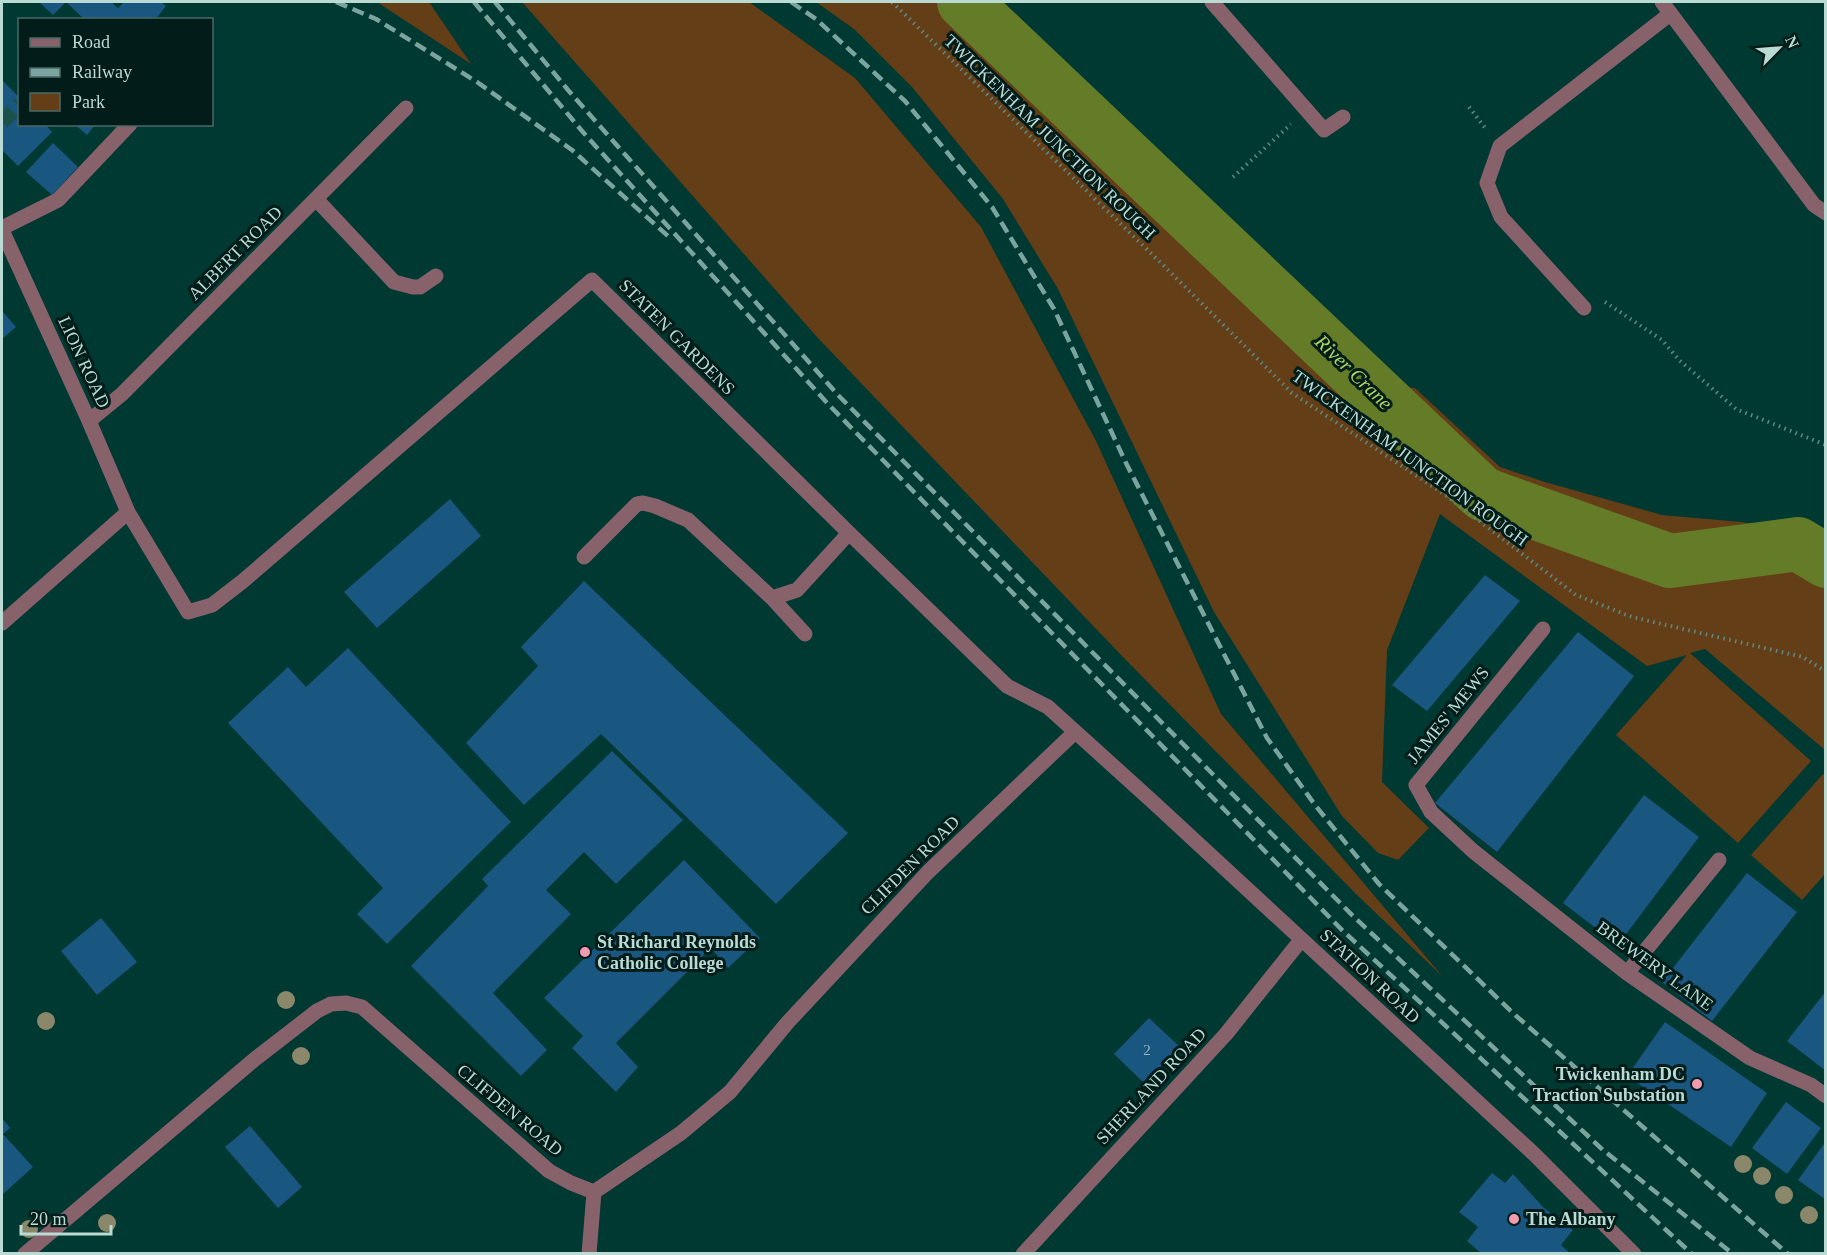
<svg xmlns="http://www.w3.org/2000/svg" width="1827" height="1255" viewBox="0 0 1827 1255" font-family="'Times New Roman',serif">
	<style>
		.green { fill: #643e17 }
		.lines { fill: none; stroke-linecap: round; stroke-linejoin: round }
		.river { stroke: #647c27; stroke-width: 54 }
		.building { fill: #195680 }
		.minor-tunnel { stroke: #1c504a; stroke-width: 15; stroke-dasharray: 15 8; stroke-linecap: butt }
		.path { stroke: #5e8a84; stroke-width: 4; stroke-dasharray: 1.5 4.5; stroke-linecap: butt }
		.minor { stroke: #88626b; stroke-width: 15 }
		.rail { stroke: #7ca49e; stroke-width: 4.5; stroke-dasharray: 12 6; stroke-linecap: butt }
		.tree { fill: #8b876a }
		.poi-dot { fill: #f29ab0; stroke: #011c19; stroke-width: 2 }
		.labels { text-anchor: middle; stroke-width: 6; stroke-linejoin: round; paint-order: stroke }
		.number-label { font-size: 15px; fill: #92b9bf }
		.street-label { font-size: 18px; fill: #badad4; stroke: #011c19 }
		.poi-label { font-size: 18px; font-weight: bold; fill: #badad4; stroke: #011c19; text-anchor: start }
		.water-label { font-size: 20px; font-style: italic; fill: #b2d464; stroke: #011c19 }
	</style>
	<rect width="100%" height="100%" fill="#003832"/>
	<!-- green -->
	<path class="green" d="M377,2H429L471,64Z
		M522,2H749L855,78L981,227L1096,441L1221,714L1443,977L1356,894L1121,655L817,337Z
		M816,2H947L1359,386L1415,388L1500,467L1545,482L1662,515L1741,522L1825,537V750L1705,649L1690,653L1811,761L1738,843L1616,735L1687,655L1647,666L1440,514L1387,650L1382,782L1429,828L1398,860L1378,853L1342,816L1214,612L1058,289L1003,199L912,87L854,29Z
		M1823,774L1826,776L1825,874L1802,900L1751,855Z"/>
	<g class="lines">
		<!-- river -->
		<path class="river" d="M964,2L1483,494L1670,561L1798,544L1826,561"/>
	</g>
	<!-- building -->
	<path class="building" d="M39,2H111L118,8L124,2H161L166,6L155,20H85L66,2L53,15Z
		M2,80L20,98V124H45L52,132L18,166L2,150Z
		M74,124H96L87,135Z
		M53,143L78,167L52,195L26,172Z
		M2,311L16,327L2,339Z
		M450,499L481,536L377,628L344,592Z
		M1485,575L1520,601L1427,711L1392,685Z
		M584,581L848,833L776,904L601,734L524,805L466,743L538,666L521,647Z
		M1578,632L1634,676L1497,852L1435,803Z
		M348,648L511,822L387,944L357,914L383,888L228,723L288,667L306,687Z
		M612,751L683,820L616,884L584,852L546,890L571,914L493,993L547,1050L521,1076L411,966L488,886L482,879Z
		M1644,795L1699,837L1618,945L1563,903Z
		M684,860L760,938L728,968L711,948L616,1043L638,1067L616,1092L572,1048L583,1036L544,998Z
		M1747,873L1797,912L1712,1021L1662,982Z
		M101,918L137,962L97,995L61,951Z
		M1826,991V1071L1787,1041Z
		M1149,1018L1180,1047L1144,1083L1114,1054Z
		M1665,1022L1767,1093L1731,1147L1627,1076Z
		M1786,1102L1821,1128L1787,1174L1752,1148Z
		M2,1118L10,1128L3,1134L33,1167L2,1195Z
		M250,1126L302,1187L278,1208L225,1147Z
		M1826,1141V1200L1798,1180Z
		M1492,1173L1505,1183L1513,1174L1543,1207L1573,1230L1561,1245L1571,1254H1482L1467,1241L1478,1227L1459,1212Z"/>
	<g class="lines">
		<!-- minor-tunnel -->
		<path class="minor-tunnel" d="M2,122L20,104"/>
		<!-- path -->
		<path class="path" d="M892,2L1164,266L1292,393L1444,494L1576,595L1632,617L1803,657L1826,672
			M1469,107L1486,129
			M1233,177L1291,124
			M1605,302L1662,340L1679,360L1736,409L1826,445"/>
		<!-- minor -->
		<path class="minor" d="M1212,2L1324,130L1343,117
			M1662,2L1814,205L1826,213
			M316,199L394,282L413,287H420L436,276
			M2,228L58,200L130,124
			M2,230L89,421L128,512L188,612L212,605L243,581L592,280L849,533L1007,686L1048,707L1153,802L1534,1154L1634,1254
			M1584,308L1501,217L1487,183L1500,146L1670,14
			M89,421L122,394L406,108
			M584,557L637,504L643,503L655,506L688,520L772,598L805,634
			M772,598L797,590L849,533
			M2,623L128,512
			M1543,629L1416,785L1431,812L1473,851L1627,973L1750,1058L1811,1085L1826,1096
			M1627,973L1719,860
			M25,1254L255,1059L317,1011L331,1004L346,1003L362,1007L549,1171L571,1183L594,1192L681,1133L730,1092L788,1022L928,872L1075,732
			M589,1254L594,1192
			M1023,1254L1226,1034L1301,940"/>
		<!-- rail -->
		<path class="rail" d="M336,2L376,19L477,82L572,150L669,237
			M474,2L582,131L829,405L1341,929L1692,1254
			M495,2L568,90L838,395L1354,917L1603,1150L1733,1254
			M791,2L816,19L905,101L992,207L1054,309L1126,463L1267,738L1315,805L1379,884L1514,1014L1788,1254"/>
	</g>
	<!-- trees -->
	<g class="tree">
		<circle cx="286" cy="1000" r="9"/>
		<circle cx="46" cy="1021" r="9"/>
		<circle cx="301" cy="1056" r="9"/>
		<circle cx="1743" cy="1164" r="9"/>
		<circle cx="1762" cy="1176" r="9"/>
		<circle cx="1784" cy="1195" r="9"/>
		<circle cx="1809" cy="1215" r="9"/>
		<circle cx="107" cy="1223" r="9"/>
		<circle cx="29" cy="1229" r="9"/>
	</g>
	<!-- markers -->
	<g class="poi-dot">
		<circle cx="585" cy="952" r="6"/>
		<circle cx="1697" cy="1084" r="6"/>
		<circle cx="1514" cy="1219" r="6"/>
	</g>
	<g class="labels">
		<!-- number labels -->
		<g class="number-label">
			<text x="1147" y="1055">2</text>
		</g>
		<!-- street labels -->
		<g class="street-label">
			<text transform="translate(1050 137) rotate(44)" y="6">TWICKENHAM JUNCTION ROUGH</text>
			<text transform="translate(235 253) rotate(-45)" y="6">ALBERT ROAD</text>
			<text transform="translate(677 337) rotate(45)" y="6">STATEN GARDENS</text>
			<text transform="translate(84 362) rotate(65)" y="6">LION ROAD</text>
			<text transform="translate(1410 458) rotate(36)" y="6">TWICKENHAM JUNCTION ROUGH</text>
			<text transform="translate(1448 715) rotate(-51)" y="6">JAMES' MEWS</text>
			<text transform="translate(910 865) rotate(-45)" y="6">CLIFDEN ROAD</text>
			<text transform="translate(1655 966) rotate(36)" y="6">BREWERY LANE</text>
			<text transform="translate(1370 976) rotate(43)" y="6">STATION ROAD</text>
			<text transform="translate(1151 1086) rotate(-47)" y="6">SHERLAND ROAD</text>
			<text transform="translate(510 1110) rotate(40)" y="6">CLIFDEN ROAD</text>
		</g>
		<!-- poi labels -->
		<g class="poi-label">
			<text x="597" y="948">St Richard Reynolds<tspan x="597" dy="21">Catholic College</tspan></text>
			<text x="1685" y="1080" text-anchor="end">Twickenham DC<tspan x="1685" dy="21">Traction Substation</tspan></text>
			<text x="1526" y="1225">The Albany</text>
		</g>
		<!-- water labels -->
		<g class="water-label">
			<text transform="translate(1354 372) rotate(44)" y="7">River Crane</text>
		</g>
	</g>
	<!-- border -->
	<rect width="1827" height="1255" fill="none" stroke="#badad4" stroke-width="6"/>
	<!-- legend -->
	<rect x="18" y="18" width="195" height="108" fill="#011c19" stroke="#4b6864" stroke-width="1.5"/>
	<rect x="30" y="38" width="30" height="9" fill="#88626b" stroke="#4b6864" stroke-width="1.5"/>
	<text x="72" y="48" font-size="18" fill="#badad4">Road</text>
	<rect x="30" y="68" width="30" height="9" fill="#7ca49e" stroke="#4b6864" stroke-width="1.5"/>
	<text x="72" y="78" font-size="18" fill="#badad4">Railway</text>
	<rect x="30" y="93" width="30" height="18" fill="#643e17" stroke="#4b6864" stroke-width="1.5"/>
	<text x="72" y="108" font-size="18" fill="#badad4">Park</text>
	<!-- north arrow -->
	<g transform="translate(1779 48) rotate(65)" stroke="#011c19" stroke-width="4.5" paint-order="stroke">
	<path d="M0-4.5L10 22L0 15L-10 22Z" fill="#badad4"/>
	<text y="-9" font-size="16" font-weight="bold" text-anchor="middle" fill="#badad4">N</text>
	</g>
	<!-- scale -->
	<path d="M21 1225v9h90v-9" fill="none" stroke="#badad4" stroke-width="3"/>
	<text x="30" y="1225" font-size="18" fill="#badad4" stroke="#011c19" stroke-width="4.5" paint-order="stroke">20 m</text>
</svg>
